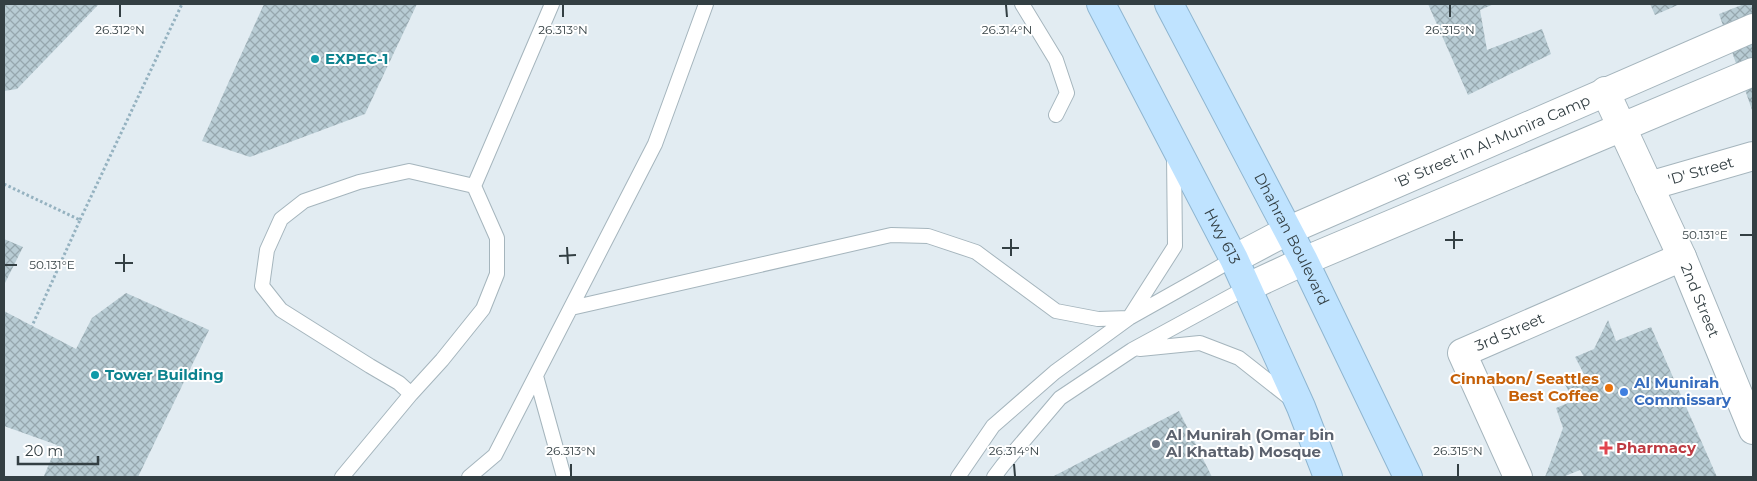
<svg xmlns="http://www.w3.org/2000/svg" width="1757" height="481" viewBox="0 0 1757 481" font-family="Montserrat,sans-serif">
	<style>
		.building { fill: url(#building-cross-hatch) }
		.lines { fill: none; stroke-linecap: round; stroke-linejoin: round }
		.service-casing { stroke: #a5b5bd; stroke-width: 16 }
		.minor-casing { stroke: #a5b5bd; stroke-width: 30 }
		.secondary-casing { stroke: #8eb5d0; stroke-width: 30 }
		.path { stroke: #95b2c0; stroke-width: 3; stroke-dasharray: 2.5 2.5; stroke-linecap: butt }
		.service { stroke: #fff; stroke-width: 14 }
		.minor { stroke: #fff; stroke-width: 28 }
		.secondary { stroke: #bfe3ff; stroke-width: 28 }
		.ticks { fill: none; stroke: #333f43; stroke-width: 2 }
		.culture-dot { fill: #0f9aa8; stroke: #fff; stroke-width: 2 }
		.food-dot { fill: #e8710a; stroke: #fff; stroke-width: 2 }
		.shop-dot { fill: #3f7fe0; stroke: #fff; stroke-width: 2 }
		.worship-dot { fill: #6b7280; stroke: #fff; stroke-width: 2 }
		.health-dot { fill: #e0444e; stroke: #fff; stroke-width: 2 }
		.labels { text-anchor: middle; stroke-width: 4; stroke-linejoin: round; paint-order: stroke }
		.culture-label { font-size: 15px; font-weight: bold; fill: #0d838f; stroke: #fff; text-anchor: start }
		.street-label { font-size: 15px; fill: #333f43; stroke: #fff }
		.food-label { font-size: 15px; font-weight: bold; fill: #c56008; stroke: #fff; text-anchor: end }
		.shop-label { font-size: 15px; font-weight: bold; fill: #366cbe; stroke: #fff; text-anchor: start }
		.worship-label { font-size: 15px; font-weight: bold; fill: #5b616d; stroke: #fff; text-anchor: start }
		.health-label { font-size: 15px; font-weight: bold; fill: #be3a42; stroke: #fff; text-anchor: start }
		.ticks-label { font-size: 12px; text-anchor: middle; fill: #333f43; stroke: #fff; stroke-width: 4; stroke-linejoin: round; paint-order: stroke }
	</style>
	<defs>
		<pattern id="building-cross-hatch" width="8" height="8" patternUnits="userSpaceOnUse" patternTransform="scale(1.25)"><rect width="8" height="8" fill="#b8ccd4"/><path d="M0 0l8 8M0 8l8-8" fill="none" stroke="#96a7ae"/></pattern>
	</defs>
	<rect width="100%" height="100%" fill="#e2ecf2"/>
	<!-- building -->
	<path class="building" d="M4,4H99L17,89L4,91Z
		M264,4H417L365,114L250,157L202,141Z
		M1428,4H1494L1480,10L1487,50L1542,29L1551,54L1468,95Z
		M1650,4H1680L1655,15Z
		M1744,4H1753V113L1719,14Z
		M4,239L23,247L4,285Z
		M126,293L209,330L138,477L44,476L57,445L4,426L5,402L4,311L76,349L92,318Z
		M1608,320L1616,341L1651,327L1717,477H1584L1580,470L1563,477H1545L1563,428L1556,408L1573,401L1565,384L1585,376L1575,357L1594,349Z
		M1179,411L1212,477H1052Z"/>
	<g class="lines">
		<!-- service casing -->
		<g class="service-casing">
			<path id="service" d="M1022,4L1056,60L1067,93L1056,115
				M571,308L891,235L928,236L976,252L1056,311L1098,319L1129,318L1175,246L1174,155
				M1140,349L1200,343L1239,358L1291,399
				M536,376L564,477
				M411,394L399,383L370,366L281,310L262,286L267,250L281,219L304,201L359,182L409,171L474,186
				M342,477L411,394L442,360L483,309L497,274V238L474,186L552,4
				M469,477L495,455L655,144L706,4
				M958,477L993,426L1055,372L1129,318L1234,259
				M994,477L1003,465L1060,398L1132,350L1246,288"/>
		</g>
		<!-- minor casing -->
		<g class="minor-casing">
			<g id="minor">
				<path id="s1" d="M1605,91L1682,257L1753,430"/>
				<path id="s2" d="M1649,186L1753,156"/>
				<path id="s3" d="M1234,259L1287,231L1753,28"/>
				<path d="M1246,288L1304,261L1753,72"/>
				<path id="s4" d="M1518,477L1462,353L1682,257"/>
			</g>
		</g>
		<!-- secondary casing -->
		<g class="secondary-casing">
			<g id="secondary">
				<path id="s5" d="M1101,4L1234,259L1301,407L1328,477"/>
				<path id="s6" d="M1169,4L1304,261L1408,477"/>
			</g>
		</g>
		<!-- path -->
		<path class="path" d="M4,184L80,220L32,326
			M80,220L182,4"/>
		<!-- service -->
		<use href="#service" class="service"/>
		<!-- minor -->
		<use href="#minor" class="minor"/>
		<!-- secondary -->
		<use href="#secondary" class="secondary"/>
	</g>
	<!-- ticks -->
	<path class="ticks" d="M120,5V17M563,5V17M1006,5L1007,17M1450,5V17M1454,231V249M1740,235H1752M1011,239V256M1445,240H1463M567,247L568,264M1002,248H1019M124,254V272M559,256L576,255M115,263H133M5,265H17M571,464V476M1014,464L1015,476M1458,464V476"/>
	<!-- markers -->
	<g class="culture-dot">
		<circle cx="315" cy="59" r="5"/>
		<circle cx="95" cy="375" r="5"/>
	</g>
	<circle class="food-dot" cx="1609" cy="388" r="5"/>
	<circle class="shop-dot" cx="1624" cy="392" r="5"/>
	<circle class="worship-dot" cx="1156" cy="444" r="5"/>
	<path class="health-dot" d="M1603.5 440.5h5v5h5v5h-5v5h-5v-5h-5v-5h5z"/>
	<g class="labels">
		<!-- culture labels -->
		<g class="culture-label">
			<text x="325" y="64">EXPEC-1</text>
			<text x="105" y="380">Tower Building</text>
		</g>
		<!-- street labels -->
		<g class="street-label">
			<text dy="5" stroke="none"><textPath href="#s3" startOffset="284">'B' Street in Al-Munira Camp</textPath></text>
			<text dy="5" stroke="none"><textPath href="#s2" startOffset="54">'D' Street</textPath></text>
			<text dy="5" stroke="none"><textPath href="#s5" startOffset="262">Hwy 613</textPath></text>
			<text dy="5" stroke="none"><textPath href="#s6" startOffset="265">Dhahran Boulevard</textPath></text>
			<text dy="5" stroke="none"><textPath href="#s1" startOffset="230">2nd Street</textPath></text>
			<text dy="5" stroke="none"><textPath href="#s4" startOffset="188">3rd Street</textPath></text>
		</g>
		<!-- food labels -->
		<g class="food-label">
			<text x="1599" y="384">Cinnabon/ Seattles<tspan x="1599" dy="17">Best Coffee</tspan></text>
		</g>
		<!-- shop labels -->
		<g class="shop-label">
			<text x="1634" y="388">Al Munirah<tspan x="1634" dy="17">Commissary</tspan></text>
		</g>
		<!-- worship labels -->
		<g class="worship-label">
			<text x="1166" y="440">Al Munirah (Omar bin<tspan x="1166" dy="17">Al Khattab) Mosque</tspan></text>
		</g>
		<!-- health labels -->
		<g class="health-label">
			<text x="1616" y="453">Pharmacy</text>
		</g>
	</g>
	<g class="ticks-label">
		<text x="120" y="34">26.312°N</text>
		<text x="563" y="34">26.313°N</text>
		<text x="1007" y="34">26.314°N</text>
		<text x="1450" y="34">26.315°N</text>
		<text x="1705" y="239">50.131°E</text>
		<text x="52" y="269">50.131°E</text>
		<text x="571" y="455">26.313°N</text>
		<text x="1014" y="455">26.314°N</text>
		<text x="1458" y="455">26.315°N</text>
	</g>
	<!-- border -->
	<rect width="1757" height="481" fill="none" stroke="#333f43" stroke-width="10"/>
	<!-- scale -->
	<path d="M18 456v8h80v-8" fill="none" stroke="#333f43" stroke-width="2.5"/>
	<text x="25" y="456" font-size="15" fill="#333f43" stroke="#ffffff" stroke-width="4" paint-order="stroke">20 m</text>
</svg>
